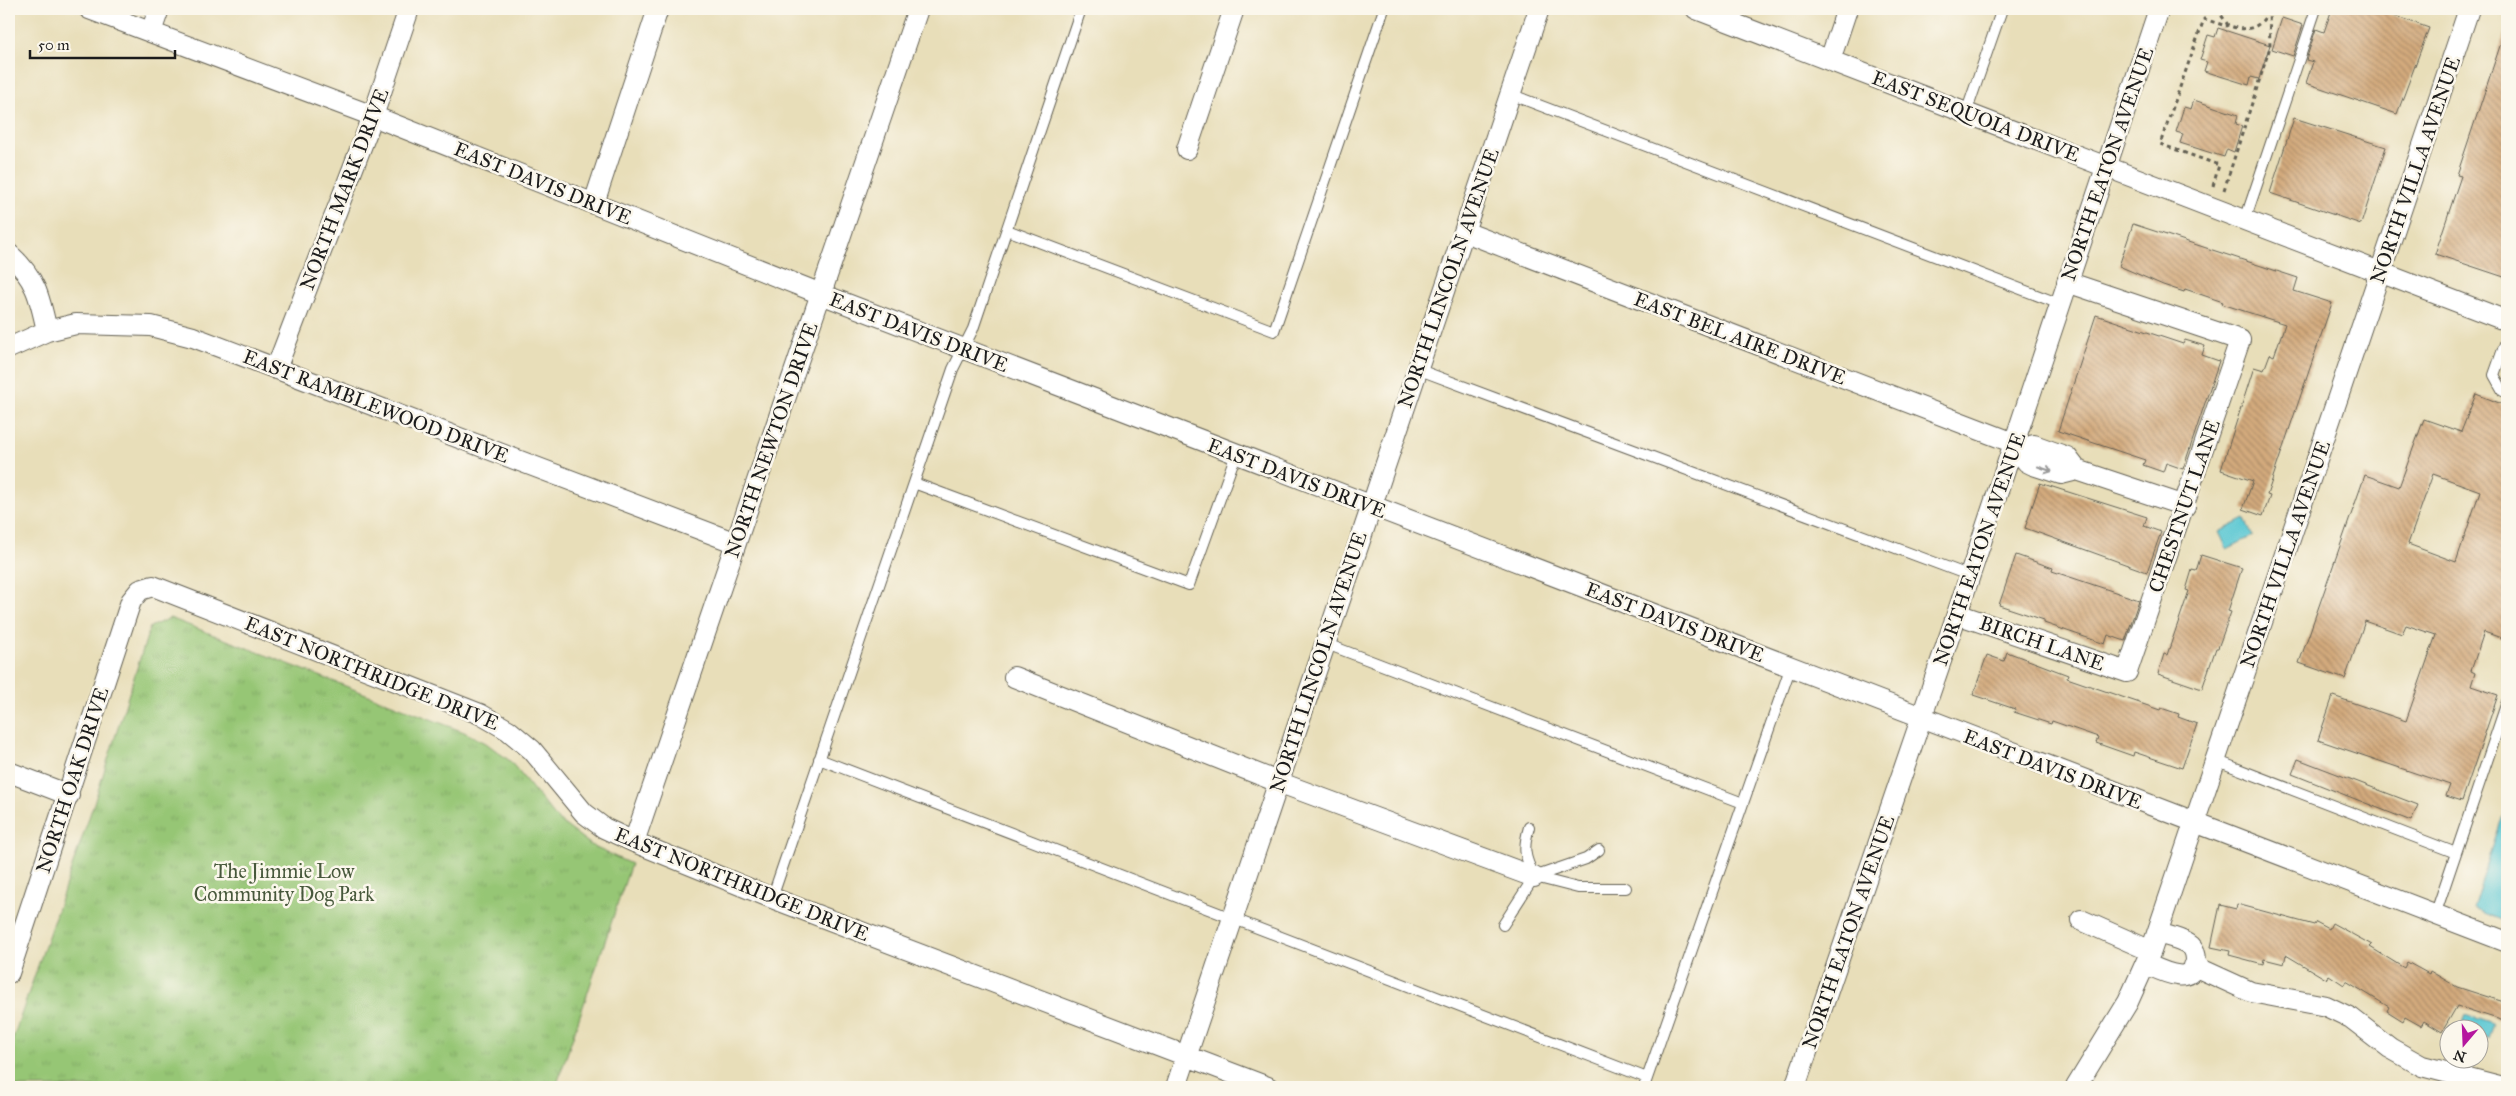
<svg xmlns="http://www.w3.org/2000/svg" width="2516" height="1096" viewBox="0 0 2516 1096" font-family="'IM FELL Great Primer',serif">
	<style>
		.grass { fill: url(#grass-tufts); stroke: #597148 }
		.water { fill: #5bc8d3; stroke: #3c7278 }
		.building { fill: url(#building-back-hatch); fill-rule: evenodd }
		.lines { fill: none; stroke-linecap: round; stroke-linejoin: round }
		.service-casing { stroke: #636053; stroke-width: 12 }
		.minor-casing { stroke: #636053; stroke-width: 22 }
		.path { stroke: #636053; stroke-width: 3; stroke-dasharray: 4 4; stroke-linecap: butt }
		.service { stroke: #fff; stroke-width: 10 }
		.minor { stroke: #fff; stroke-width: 20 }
		.oneway { stroke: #999 }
		.labels { text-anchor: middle; stroke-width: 5; stroke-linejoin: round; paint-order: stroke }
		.street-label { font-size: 20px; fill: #1c1c1c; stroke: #fbf7ec }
		.park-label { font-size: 20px; fill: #47583b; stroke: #fbf7ec }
	</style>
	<defs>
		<pattern id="grass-tufts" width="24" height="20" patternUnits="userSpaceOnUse" patternTransform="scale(1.25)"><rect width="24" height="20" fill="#96c675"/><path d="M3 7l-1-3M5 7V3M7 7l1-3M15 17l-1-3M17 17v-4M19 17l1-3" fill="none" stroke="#81aa65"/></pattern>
		<pattern id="building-back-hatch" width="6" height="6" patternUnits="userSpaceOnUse" patternTransform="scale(1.25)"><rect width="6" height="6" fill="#d3aa7d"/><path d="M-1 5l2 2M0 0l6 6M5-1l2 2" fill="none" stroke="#aa8a66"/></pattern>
	</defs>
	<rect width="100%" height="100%" fill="#fbf7ec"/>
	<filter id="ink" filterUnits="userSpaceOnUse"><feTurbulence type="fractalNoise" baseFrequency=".02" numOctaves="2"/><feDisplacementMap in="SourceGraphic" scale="10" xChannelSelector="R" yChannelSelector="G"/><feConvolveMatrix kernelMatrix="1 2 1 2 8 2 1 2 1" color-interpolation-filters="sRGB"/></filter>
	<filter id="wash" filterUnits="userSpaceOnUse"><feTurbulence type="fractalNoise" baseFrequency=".0096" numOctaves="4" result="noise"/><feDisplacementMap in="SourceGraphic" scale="20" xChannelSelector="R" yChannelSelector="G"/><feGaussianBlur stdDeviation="1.12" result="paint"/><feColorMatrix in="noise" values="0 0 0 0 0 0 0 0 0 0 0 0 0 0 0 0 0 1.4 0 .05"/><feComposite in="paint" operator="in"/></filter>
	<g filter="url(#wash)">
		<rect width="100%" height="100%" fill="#e8deb9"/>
		<!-- grass -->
		<path class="grass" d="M170,618L464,732L486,743L510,761L558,820L594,847L631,864L556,1087H9V1050L96,797L150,627Z"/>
		<!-- water -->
		<path class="water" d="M2245,519L2253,536L2227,549L2219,532Z
			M2507,802V922L2473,909Z
			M2466,1015L2493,1024L2488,1038L2479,1035L2478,1028H2461Z"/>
		<g id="blocks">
			<!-- building -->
			<path class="building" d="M2332,9H2375L2429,28L2397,114L2306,83L2313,62L2306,60L2316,29L2324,32Z
				M2282,18L2303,25L2293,56L2272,49Z
				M2218,28L2270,45L2259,79L2251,77L2249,85L2204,71L2207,62L2200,60L2208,35L2215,37Z
				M2505,31H2507V278L2435,254L2461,176L2457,175Z
				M2194,100L2238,115L2236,124L2242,126L2234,152L2227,149L2224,157L2180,143L2183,134L2176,132L2184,107L2191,109Z
				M2294,118L2386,147L2361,224L2270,193Z
				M2133,224L2298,278L2294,291L2332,303L2267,495L2270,496L2263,516L2243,509L2253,481L2221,470L2254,367L2264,370L2270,354L2274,356L2285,324L2222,304L2223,302L2185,289L2184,292L2163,285L2119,266Z
				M2096,315L2183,344L2185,340L2205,346L2202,355L2219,361L2183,469L2166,463L2163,472L2143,465L2145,460L2058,431Z
				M2476,394L2507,406V640L2484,632L2471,671L2475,673L2471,686L2498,695L2462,801L2446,796L2450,785L2318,740L2333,696L2406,721L2436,635L2406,625L2402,634L2365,621L2345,679L2299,663L2365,475L2399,487L2424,419L2461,432ZM2433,474L2480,491L2456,562L2408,544Z
				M2040,483L2147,517L2144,526L2161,532L2147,572L2025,528Z
				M2016,555L2053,568L2052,571L2139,600L2125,641L2108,635L2105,644L2044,623V620L1999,605Z
				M2201,555L2242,568L2228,611L2231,612L2218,648H2216L2202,689L2158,674L2164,654L2167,655L2189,591L2186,590L2192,570L2196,571Z
				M2007,652L2068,675L2067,678L2160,710L2161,708L2179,714L2178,717L2197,724L2182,768L2134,752L2133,756L2096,743L2098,737L2052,721L2051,724L2014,712L2015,709L1973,695L1987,655L2004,661Z
				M2298,759L2418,805L2411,821L2292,774Z
				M2237,904L2314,925L2316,922L2329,929L2332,923L2372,945L2370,947L2404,968L2407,962L2429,974L2430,971L2457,987L2507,1003V1022L2457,1006L2442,1032L2424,1021L2421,1026L2405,1017L2403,1021L2387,1011L2389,1007L2346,981L2344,985L2329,975L2326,979L2286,955L2284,964L2264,959L2263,964L2229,955L2230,951L2211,947L2220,905L2236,909Z"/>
		</g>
	</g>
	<g filter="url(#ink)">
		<use href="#blocks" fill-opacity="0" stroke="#636053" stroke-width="1"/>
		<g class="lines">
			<!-- service casing -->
			<g class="service-casing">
				<path id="service" d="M1510,94L2060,304
					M1966,113L2002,9
					M2245,220L2316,9
					M1007,230L1274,331L1384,9
					M2507,338L2494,375L2503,391L2507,393
					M1417,369L1968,575
					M914,483L1189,585L1236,454
					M1324,643L1743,803
					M819,759L1647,1078
					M2215,760L2456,853
					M1529,827C1523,848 1524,856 1534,876
					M1535,877L1578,888H1626
					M772,898L953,369L973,329L1081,9
					M2435,915L2507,702
					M1503,925L1534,877L1586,859L1599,850
					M1644,1087L1791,666"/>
			</g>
			<!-- minor casing -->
			<g class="minor-casing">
				<path id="minor" d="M89,9L373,116L821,294L2507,942
					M1696,9L2507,321
					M151,32L159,9
					M1830,60L1847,9
					M1187,149L1234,9
					M594,203L658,9
					M1465,232L2014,443
					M9,254C36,278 40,298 47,331
					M9,348L47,331L76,324L151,326L193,337L736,543
					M276,369L373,116L409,9
					M2013,448L2018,450L2034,445L2067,457L2077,470
					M2018,450L2027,462L2033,465L2061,474L2077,470L2185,506
					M1957,614L2127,672L2240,340L2067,282
					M1014,677L1278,782L1534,877
					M9,772L69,795
					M634,842L918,9
					M2081,920L2151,951
					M2146,964C2160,970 2193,988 2196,961C2196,955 2195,950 2191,946C2183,939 2167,936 2157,933
					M2194,966L2251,992L2326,1006L2351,1018L2390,1048L2422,1066L2503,1087
					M9,973L131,601L140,590L153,586L480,714L508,730L532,750L584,813L604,828L634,842L772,898L1268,1087
					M1176,1087L1539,9
					M1795,1087L1957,614L2159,9
					M2076,1087L2128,1002L2151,951L2469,9"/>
			</g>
			<!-- path -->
			<path class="path" d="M2217,9L2228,25C2245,33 2262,29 2269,9
				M2213,186L2219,165L2160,144L2204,19L2226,26L2228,25
				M2224,190L2270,47L2269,9"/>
			<!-- service -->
			<use href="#service" class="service"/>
			<!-- minor -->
			<use href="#minor" class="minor"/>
		</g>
		<!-- one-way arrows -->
		<defs><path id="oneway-shaft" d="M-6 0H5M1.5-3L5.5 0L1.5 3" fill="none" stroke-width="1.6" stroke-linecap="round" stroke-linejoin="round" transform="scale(1.25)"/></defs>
		<use class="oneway" href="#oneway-shaft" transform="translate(2045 469) rotate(19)"/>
	</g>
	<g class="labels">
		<!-- street labels -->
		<g class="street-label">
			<text transform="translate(1976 116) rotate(21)" y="7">EAST SEQUOIA DRIVE</text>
			<text transform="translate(2107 164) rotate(-71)" y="7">NORTH EATON AVENUE</text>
			<text transform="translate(2415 170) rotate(-71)" y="7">NORTH VILLA AVENUE</text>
			<text transform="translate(543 183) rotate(22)" y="7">EAST DAVIS DRIVE</text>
			<text transform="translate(344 189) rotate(-69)" y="7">NORTH MARK DRIVE</text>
			<text transform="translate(1448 278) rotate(-71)" y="7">NORTH LINCOLN AVENUE</text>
			<text transform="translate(919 332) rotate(21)" y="7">EAST DAVIS DRIVE</text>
			<text transform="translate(1740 338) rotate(21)" y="7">EAST BEL AIRE DRIVE</text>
			<text transform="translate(376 406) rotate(21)" y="7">EAST RAMBLEWOOD DRIVE</text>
			<text transform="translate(771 440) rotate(-71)" y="7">NORTH NEWTON DRIVE</text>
			<text transform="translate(1297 478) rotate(21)" y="7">EAST DAVIS DRIVE</text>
			<text transform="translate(2184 506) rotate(-71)" y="7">CHESTNUT LANE</text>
			<text transform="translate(1979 549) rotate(-71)" y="7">NORTH EATON AVENUE</text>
			<text transform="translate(2285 554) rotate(-71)" y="7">NORTH VILLA AVENUE</text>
			<text transform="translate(1675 622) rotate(21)" y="7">EAST DAVIS DRIVE</text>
			<text transform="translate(2042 643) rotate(19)" y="7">BIRCH LANE</text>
			<text transform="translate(1318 662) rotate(-72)" y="7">NORTH LINCOLN AVENUE</text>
			<text transform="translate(372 673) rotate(22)" y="7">EAST NORTHRIDGE DRIVE</text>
			<text transform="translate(2053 769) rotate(21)" y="7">EAST DAVIS DRIVE</text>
			<text transform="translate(72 780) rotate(-72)" y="7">NORTH OAK DRIVE</text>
			<text transform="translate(742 884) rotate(22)" y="7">EAST NORTHRIDGE DRIVE</text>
			<text transform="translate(1848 932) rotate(-71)" y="7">NORTH EATON AVENUE</text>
		</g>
		<!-- park labels -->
		<g class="park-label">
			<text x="284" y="878">The Jimmie Low<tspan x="284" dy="23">Community Dog Park</tspan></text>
		</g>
	</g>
	<!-- margin -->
	<rect width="2516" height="1096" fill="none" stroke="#fbf7ec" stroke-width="30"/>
	<!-- north arrow -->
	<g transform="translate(2464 1044) rotate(199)"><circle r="24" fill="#fbf7ec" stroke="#a29f99"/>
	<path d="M0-4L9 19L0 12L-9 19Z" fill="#b5179e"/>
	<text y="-8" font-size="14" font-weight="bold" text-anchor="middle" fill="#1c1c1c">N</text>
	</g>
	<!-- scale -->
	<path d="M30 50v8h145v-8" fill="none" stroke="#1c1c1c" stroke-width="2.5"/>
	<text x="38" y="50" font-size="15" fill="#1c1c1c" stroke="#fbf7ec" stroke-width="4" paint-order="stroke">50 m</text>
</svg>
